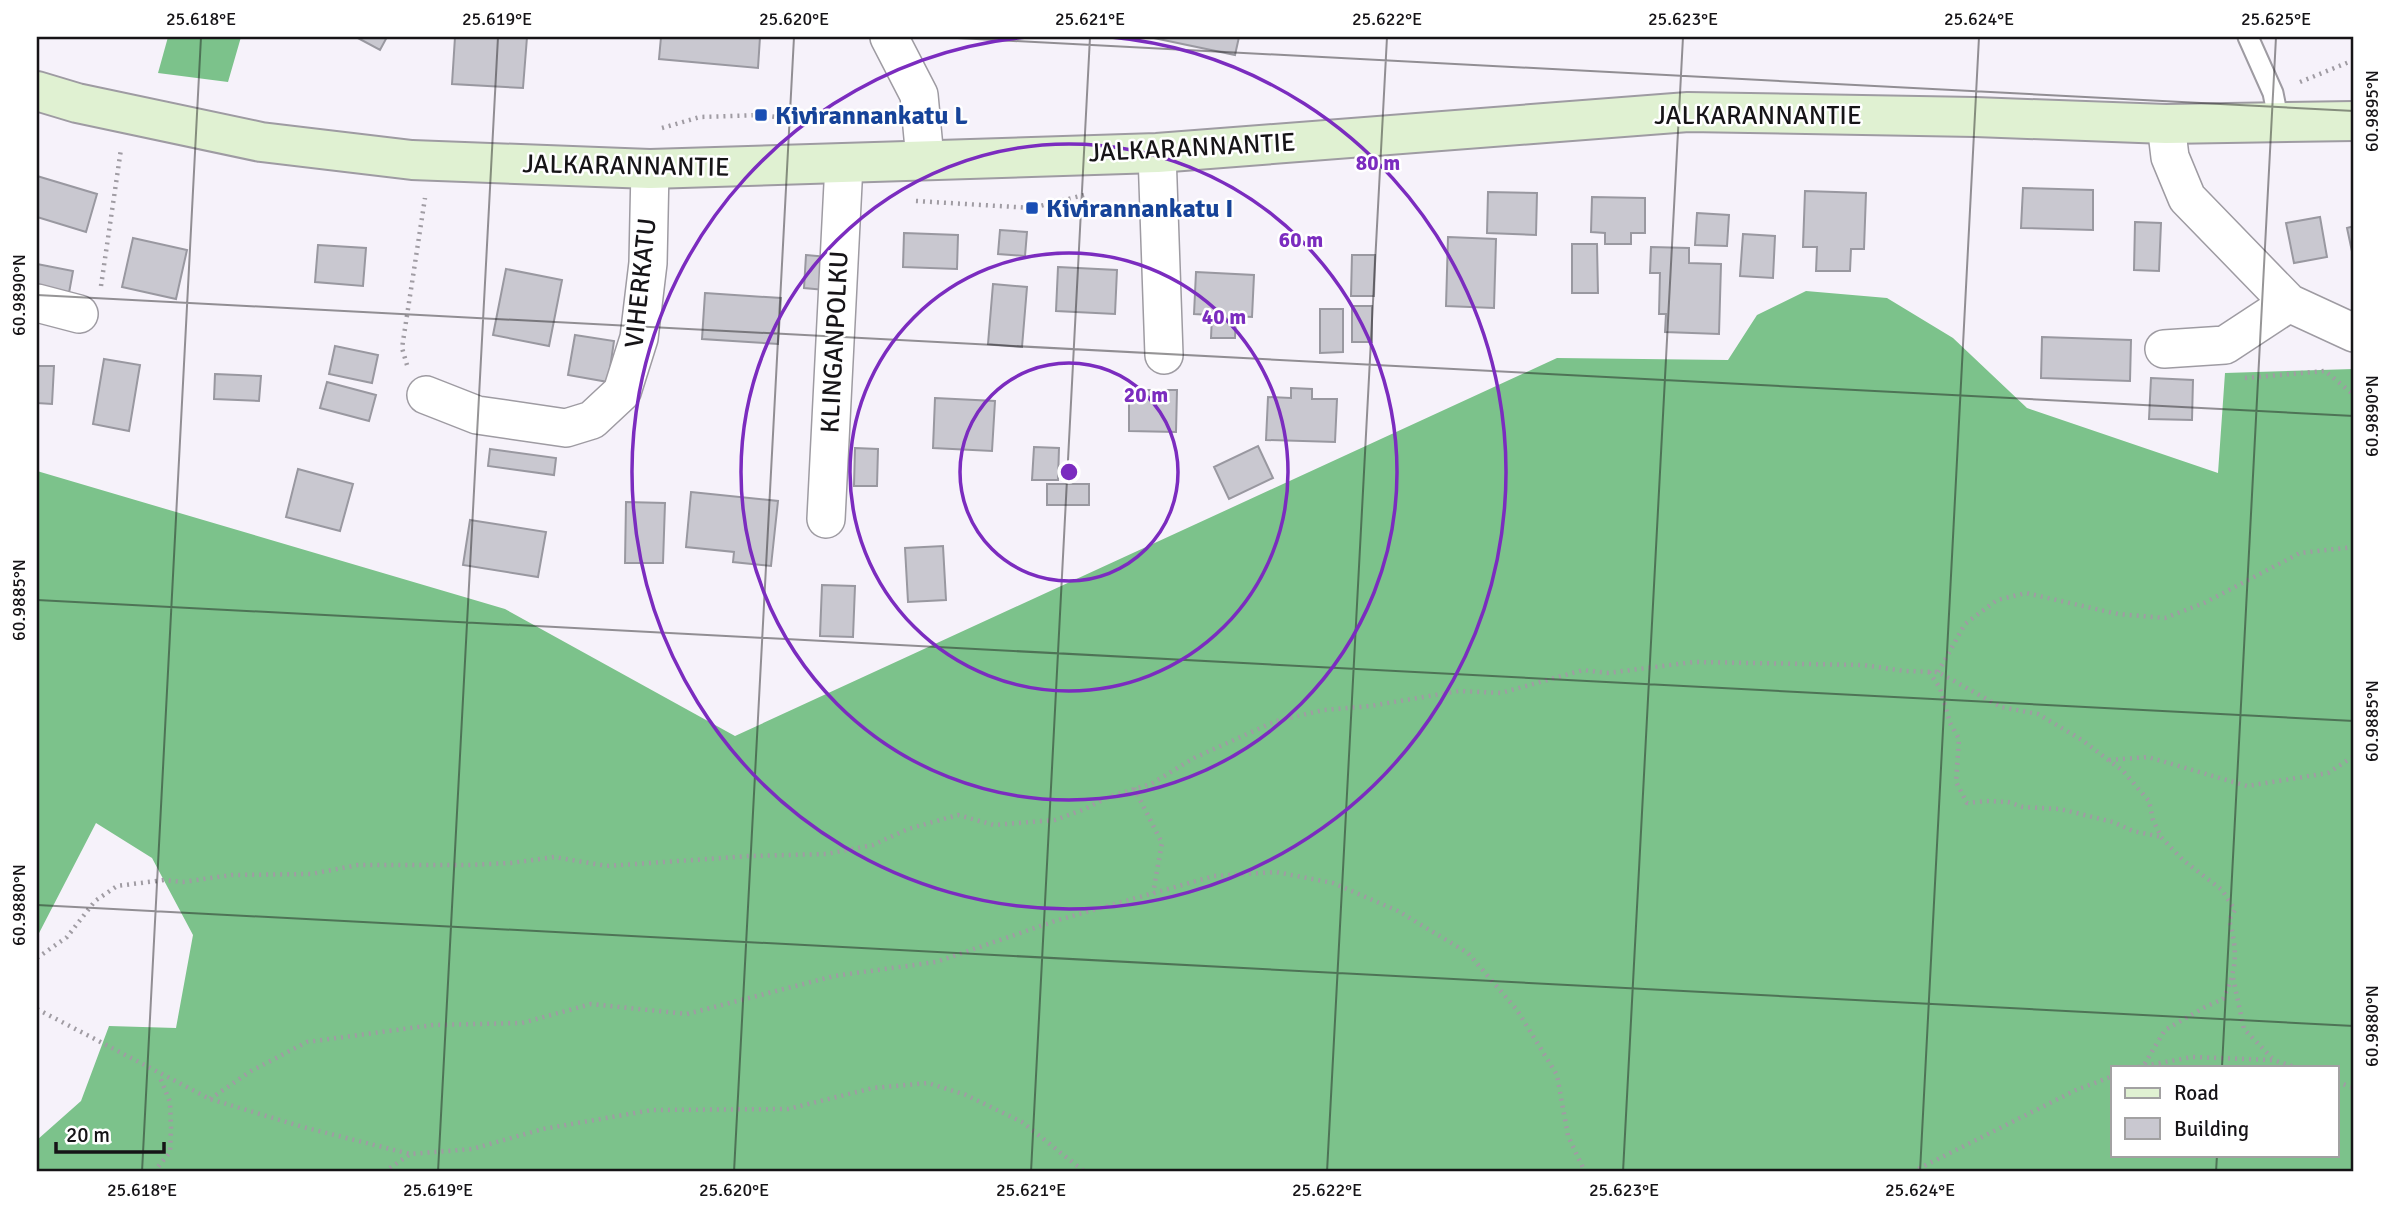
<svg xmlns="http://www.w3.org/2000/svg" width="2391" height="1209" viewBox="0 0 2391 1209" font-family="Signika,sans-serif">
	<style>
		.forest { fill: #7cc28b; fill-rule: evenodd }
		.building { fill: #c9c8d0; stroke: #9998a0; stroke-width: 2 }
		.lines { fill: none; stroke-linecap: round; stroke-linejoin: round }
		.service-casing { stroke: #9e9ba2; stroke-width: 23 }
		.minor-casing { stroke: #9e9ba2; stroke-width: 40 }
		.secondary-casing { stroke: #9e9ba2; stroke-width: 42 }
		.path { stroke: #a09ca3; stroke-width: 4.5; stroke-dasharray: 2 5; stroke-linecap: butt }
		.service { stroke: #fff; stroke-width: 19 }
		.minor { stroke: #fff; stroke-width: 37 }
		.secondary { stroke: #e0f1d2; stroke-width: 38 }
		.ticks { fill: none; stroke: #161417; stroke-width: 2; stroke-opacity: 0.45 }
		.ring { fill: none; stroke: #7b2cbf; stroke-width: 3.5 }
		.transit-dot { fill: #1a4fb4; stroke: #fff; stroke-width: 2.5 }
		.labels { text-anchor: middle; stroke-width: 5; stroke-linejoin: round; paint-order: stroke }
		.transit-label { font-size: 26px; font-weight: bold; fill: #164399; stroke: #fff; text-anchor: start }
		.street-label { font-size: 26px; fill: #161417; stroke: #fff }
		.centre { fill: #7b2cbf; stroke: #fff; stroke-width: 3.5 }
		.ring-label { font-size: 21px; text-anchor: middle; font-weight: bold; fill: #7b2cbf; stroke: #fff; stroke-width: 5; stroke-linejoin: round; paint-order: stroke }
		.neatline { fill: none; stroke: #161417; stroke-width: 2.5 }
		.ticks-label { font-size: 18px; text-anchor: middle; fill: #161417 }
	</style>
	<rect width="100%" height="100%" fill="#f6f2fa"/>
	<!-- forest -->
	<path class="forest" d="M168,37H241L228,82L158,73Z
		M1806,291L1887,298L1953,338L2027,408L2218,473L2225,373L2354,369V1172H37V1140L81,1101L109,1026L176,1028L193,935L152,858L96,823L37,937V471L505,609L735,736L1557,358L1728,360L1757,315ZM2113,1067H2337V1155H2113Z"/>
	<!-- building -->
	<path class="building" d="M356,37H387L380,50Z
		M455,37H527L523,88L452,84Z
		M661,37H760L758,68L659,59Z
		M1149,37H1239L1235,55Z
		M37,176L97,194L86,232L37,217Z
		M2023,188L2093,190V230L2021,228Z
		M1805,191L1866,193L1864,249H1851L1850,271H1816L1817,247H1803Z
		M1488,192L1537,193L1536,235L1487,233Z
		M1592,197L1645,198V233H1631V244H1605V233L1591,232Z
		M1697,213L1729,215L1727,246L1695,245Z
		M2320,217L2327,257L2294,263L2286,223Z
		M2135,222L2161,223L2159,271L2134,270Z
		M2354,226V261L2347,228Z
		M1000,230L1027,232L1025,256L998,254Z
		M904,233L958,235L957,269L903,267Z
		M1743,234L1775,236L1773,278L1740,276Z
		M1448,237L1496,239L1494,308L1446,306Z
		M133,238L187,250L176,299L122,287Z
		M1572,244H1597L1598,293H1572Z
		M318,245L366,248L363,286L315,282Z
		M1651,247L1689,248V263L1721,264L1719,334L1665,332L1666,314H1659L1660,273H1650Z
		M806,255L828,257L825,290L804,288Z
		M1352,255H1375L1374,296H1351Z
		M37,264L73,271L69,293L37,286Z
		M1058,267L1117,270L1115,314L1056,311Z
		M506,269L562,280L549,346L493,335Z
		M1196,272L1254,275L1252,317L1236,316L1235,338H1211L1212,315L1194,314Z
		M993,284L1027,287L1022,347L988,344Z
		M705,293L781,298L778,344L702,339Z
		M1352,306H1372V342H1352Z
		M1320,309H1343V352L1320,353Z
		M575,335L614,341L608,382L568,375Z
		M2042,337L2131,340L2130,381L2041,378Z
		M335,346L378,355L372,383L329,374Z
		M104,359L140,365L129,431L93,424Z
		M37,366H54L52,404L37,403Z
		M215,374L261,376L259,401L214,399Z
		M2151,378L2193,380L2192,420L2149,419Z
		M327,382L376,395L369,421L320,408Z
		M1291,388L1312,389V399H1337L1335,442L1266,440L1268,397L1291,398Z
		M1129,390H1177L1176,432L1129,431Z
		M935,398L995,401L992,451L933,448Z
		M1258,446L1273,478L1229,499L1214,467Z
		M1034,447L1059,448L1058,480H1032Z
		M855,448L878,449L877,486H854Z
		M490,449L556,458L554,475L488,466Z
		M298,469L353,484L340,531L286,517Z
		M1047,484H1089V505H1047Z
		M691,492L778,501L771,566L733,562L734,552L686,547Z
		M626,502L665,503L663,563H625Z
		M470,520L546,532L538,577L463,565Z
		M943,546L946,600L908,602L905,548Z
		M822,585L855,586L853,637L820,636Z"/>
	<g class="lines">
		<!-- service casing -->
		<g class="service-casing">
			<path id="service" d="M2248,37L2273,93L2279,123"/>
		</g>
		<!-- minor casing -->
		<g class="minor-casing">
			<path id="minor" d="M889,37L919,95L925,159
				M2166,124L2170,157L2187,198L2289,303
				M1157,153L1164,355
				M37,303L79,314
				M2164,349L2225,345L2289,303L2354,333
				M426,395L477,415L566,428L592,420L622,392L639,338L648,263L650,169
				M826,519L844,164"/>
		</g>
		<!-- secondary casing -->
		<g class="secondary-casing">
			<path id="secondary" d="M37,91L77,103L261,142L412,160L650,169L1157,153L1688,112L1975,117L2166,124L2354,121"/>
		</g>
		<!-- path -->
		<path class="path" d="M2300,82L2354,60
			M662,128L700,117L761,115L819,123
			M916,201L1032,208L1084,195
			M101,286L121,149
			M407,365L402,348L425,198
			M2245,378L2325,371L2354,395
			M1929,672L1940,688L1950,723L1959,739L1956,782L1967,803L1986,801L2008,802L2023,807L2060,809L2113,822L2133,831L2161,837
			M1938,672L1965,624L1997,600L2026,593L2118,614L2165,618L2204,603L2300,553L2354,547
			M2109,760L2148,757L2247,786L2328,773L2354,756
			M1134,788L1162,843L1153,893
			M37,958L67,937L95,901L117,886L164,880L183,882L232,875L311,874L358,865H468L511,863L554,857L607,866L750,856L826,854L873,845L908,829L958,815L994,825L1055,820L1085,809L1108,797L1151,784L1194,758L1276,721L1324,710L1370,706L1459,691L1501,693L1583,670L1607,673L1694,662L1864,665L1904,671L1938,672L2001,707L2038,714L2082,740L2123,771L2149,801L2153,820L2161,837L2183,860L2222,890L2235,910L2229,920C2238,952 2237,969 2223,999L2205,1007L2165,1030L2144,1065
			M2233,978L2244,1029L2272,1058
			M37,1009L210,1099L303,1127L410,1154L472,1149L543,1129L652,1110L788,1109L873,1088L928,1083L966,1095L1022,1122L1085,1172
			M2138,1067L2192,1057L2273,1060L2295,1067
			M2337,1082L2354,1088
			M210,1099L251,1071L307,1042L433,1025L522,1023L591,1004L687,1014L834,976L936,962L1058,920L1214,876L1276,872L1333,883L1398,911L1468,953L1517,1010L1557,1075L1568,1136L1585,1172
			M154,1172L170,1152L171,1128L170,1102L159,1075
			M384,1172L409,1155
			M1912,1172L2076,1090L2113,1076"/>
		<!-- service -->
		<use href="#service" class="service"/>
		<!-- minor -->
		<use href="#minor" class="minor"/>
		<!-- secondary -->
		<use href="#secondary" class="secondary"/>
	</g>
	<!-- ticks -->
	<path class="ticks" d="M939,37L2354,111M37,295L2354,416M37,600L2354,721M37,905L2354,1026M2222,1067L2276,37M142,1172L201,37M438,1172L498,37M734,1172L794,37M1031,1172L1090,37M1327,1172L1387,37M1623,1172L1683,37M1920,1172L1979,37M2216,1172L2217,1155"/>
	<!-- distance rings -->
	<g class="ring">
		<circle cx="1069" cy="472" r="109"/>
		<circle cx="1069" cy="472" r="219"/>
		<circle cx="1069" cy="472" r="328"/>
		<path d="M1111 37A437 437 0 1 1 1027 37"/>
	</g>
	<!-- markers -->
	<g class="transit-dot">
		<rect x="754" y="108" width="14" height="14" rx="3.5"/>
		<rect x="1025" y="201" width="14" height="14" rx="3.5"/>
	</g>
	<g class="labels">
		<!-- transit labels -->
		<g class="transit-label">
			<text x="775" y="124">Kivirannankatu L</text>
			<text x="1046" y="217">Kivirannankatu I</text>
		</g>
		<!-- street labels -->
		<g class="street-label">
			<text x="1758" y="124">JALKARANNANTIE</text>
			<text transform="translate(1192 147) rotate(-3)" y="9">JALKARANNANTIE</text>
			<text transform="translate(626 165) rotate(1)" y="9">JALKARANNANTIE</text>
			<text transform="translate(640 283) rotate(-84)" y="9">VIHERKATU</text>
			<text transform="translate(834 342) rotate(-87)" y="9">KLINGANPOLKU</text>
		</g>
	</g>
	<circle cx="1069" cy="472" r="10" class="centre"/>
	<g class="ring-label">
		<text x="1378" y="170">80 m</text>
		<text x="1301" y="247">60 m</text>
		<text x="1224" y="324">40 m</text>
		<text x="1146" y="402">20 m</text>
	</g>
	<!-- border -->
	<rect width="2391" height="1209" fill="none" stroke="#ffffff" stroke-width="77"/>
	<!-- legend -->
	<rect x="2111" y="1066" width="228" height="91" fill="#ffffff" stroke="#a2a1a2" stroke-width="2"/>
	<rect x="2125" y="1088" width="35" height="10" fill="#e0f1d2" stroke="#a2a1a2" stroke-width="2"/>
	<text x="2174" y="1100" font-size="21" fill="#161417">Road</text>
	<rect x="2125" y="1118" width="35" height="21" fill="#c9c8d0" stroke="#a2a1a2" stroke-width="2"/>
	<text x="2174" y="1136" font-size="21" fill="#161417">Building</text>
	<!-- scale -->
	<path d="M56 1142v10h108v-10" fill="none" stroke="#161417" stroke-width="3.5"/>
	<text x="66" y="1142" font-size="21" fill="#161417" stroke="#ffffff" stroke-width="5" paint-order="stroke">20 m</text>
	<rect x="38" y="38" width="2314" height="1132" class="neatline"/>
	<g class="ticks-label">
		<text x="201" y="25">25.618°E</text>
		<text x="497" y="25">25.619°E</text>
		<text x="794" y="25">25.620°E</text>
		<text x="1090" y="25">25.621°E</text>
		<text x="1387" y="25">25.622°E</text>
		<text x="1683" y="25">25.623°E</text>
		<text x="1979" y="25">25.624°E</text>
		<text x="2276" y="25">25.625°E</text>
		<text transform="translate(2372 111) rotate(-90)" y="6">60.9895°N</text>
		<text transform="translate(19 295) rotate(-90)" y="6">60.9890°N</text>
		<text transform="translate(2372 416) rotate(-90)" y="6">60.9890°N</text>
		<text transform="translate(19 600) rotate(-90)" y="6">60.9885°N</text>
		<text transform="translate(2372 721) rotate(-90)" y="6">60.9885°N</text>
		<text transform="translate(19 905) rotate(-90)" y="6">60.9880°N</text>
		<text transform="translate(2372 1026) rotate(-90)" y="6">60.9880°N</text>
		<text x="142" y="1196">25.618°E</text>
		<text x="438" y="1196">25.619°E</text>
		<text x="734" y="1196">25.620°E</text>
		<text x="1031" y="1196">25.621°E</text>
		<text x="1327" y="1196">25.622°E</text>
		<text x="1624" y="1196">25.623°E</text>
		<text x="1920" y="1196">25.624°E</text>
	</g>
</svg>
